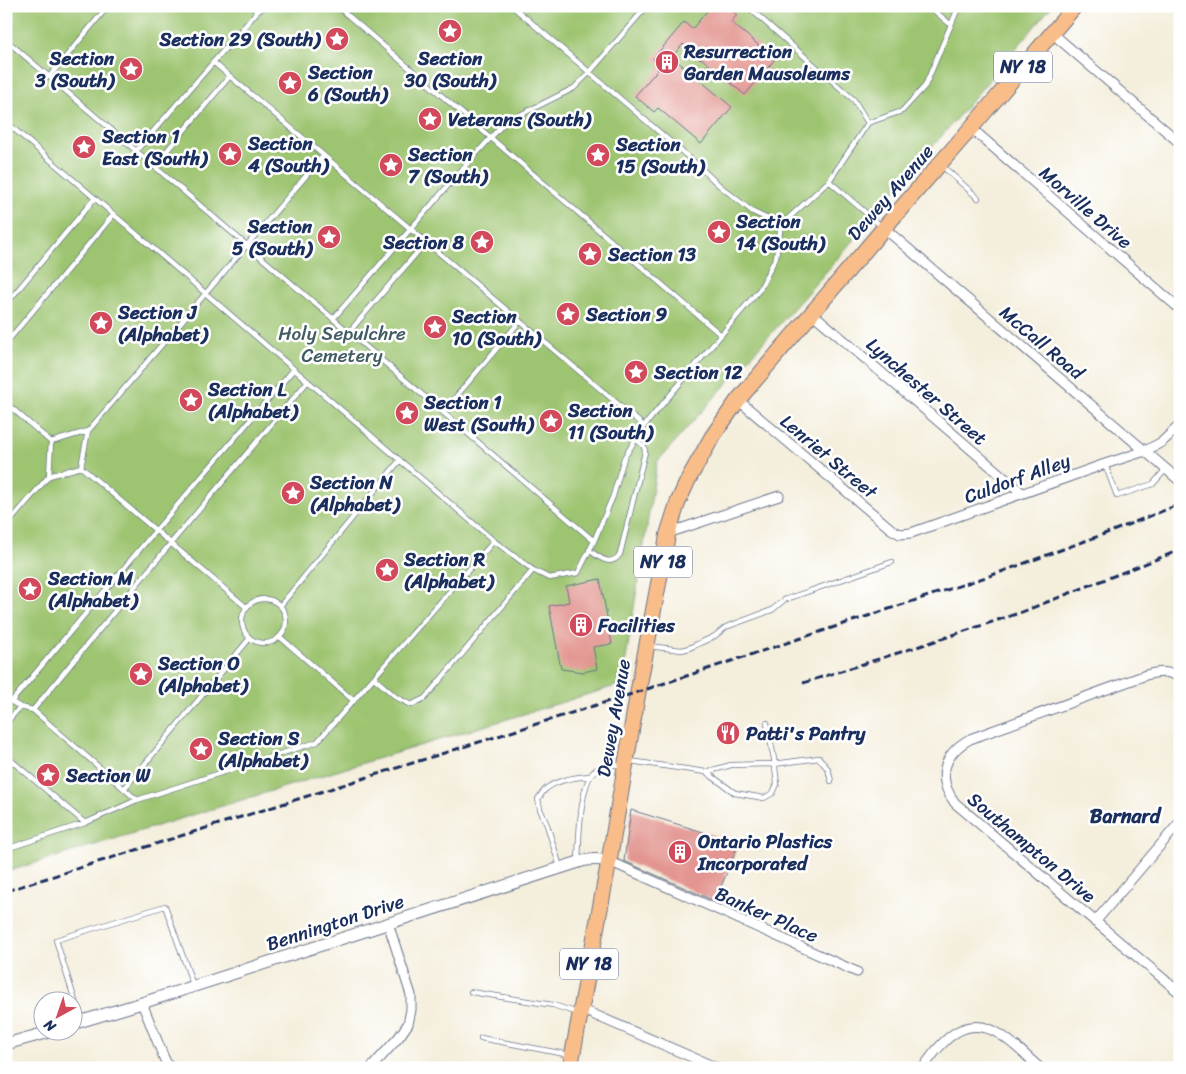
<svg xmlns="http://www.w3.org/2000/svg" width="1186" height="1074" viewBox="0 0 1186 1074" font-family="Sriracha,sans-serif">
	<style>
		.green { fill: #9dc46f; stroke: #5c7a66 }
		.building { fill: #e39691 }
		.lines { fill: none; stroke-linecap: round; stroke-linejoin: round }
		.service-casing { stroke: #67728a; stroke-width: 6 }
		.minor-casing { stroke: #67728a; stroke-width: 11 }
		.tertiary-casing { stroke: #67728a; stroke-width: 13 }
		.primary-casing { stroke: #67728a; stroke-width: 17 }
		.service { stroke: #fff; stroke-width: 4.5 }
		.minor { stroke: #fff; stroke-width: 9 }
		.tertiary { stroke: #fff; stroke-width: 11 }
		.primary { stroke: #f8bd89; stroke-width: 15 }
		.rail { stroke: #1b2f5e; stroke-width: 3; stroke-dasharray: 8 4; stroke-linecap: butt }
		.labels { text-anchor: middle; stroke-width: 5; stroke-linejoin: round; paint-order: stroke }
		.shield { fill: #fff; stroke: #5f6d8e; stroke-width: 1 }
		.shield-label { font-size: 18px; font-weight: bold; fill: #1b2f5e }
		.poi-label { font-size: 19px; font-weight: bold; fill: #1b2f5e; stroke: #fff; text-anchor: start }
		.street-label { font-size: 19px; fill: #1b2f5e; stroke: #fff }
		.park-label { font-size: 19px; fill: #425c63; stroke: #fff }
		.neighbourhood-label { font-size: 20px; font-weight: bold; fill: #1b2f5e; stroke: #fff }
	</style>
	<rect width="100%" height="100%" fill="#fff"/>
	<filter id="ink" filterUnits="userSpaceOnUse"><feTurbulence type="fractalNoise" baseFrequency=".02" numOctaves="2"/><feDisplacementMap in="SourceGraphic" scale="10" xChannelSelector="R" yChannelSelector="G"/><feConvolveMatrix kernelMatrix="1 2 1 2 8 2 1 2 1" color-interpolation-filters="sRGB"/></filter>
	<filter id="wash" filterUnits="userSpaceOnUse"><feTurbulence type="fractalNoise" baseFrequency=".0096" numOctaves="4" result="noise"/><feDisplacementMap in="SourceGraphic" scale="20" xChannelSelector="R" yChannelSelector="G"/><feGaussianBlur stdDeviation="1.12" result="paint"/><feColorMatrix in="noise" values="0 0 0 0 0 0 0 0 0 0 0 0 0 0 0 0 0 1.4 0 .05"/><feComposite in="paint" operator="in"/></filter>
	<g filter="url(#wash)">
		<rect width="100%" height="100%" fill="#f4eedc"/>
		<!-- green -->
		<path class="green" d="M6,6H1052L832,265L657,462L622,684L6,872Z"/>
		<g id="blocks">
			<!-- building -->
			<path class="building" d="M711,6H727L737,15L731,22L775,59L745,95L701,58L700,59L683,44L672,57L732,107L701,144L658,108L654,112L635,96L661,66L653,59L684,22L692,29Z
				M600,579L612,644L593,647L597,669L583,672L561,669L549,606L569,602L566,586Z
				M631,810L739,843L715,901L624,861Z"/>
		</g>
	</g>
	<g filter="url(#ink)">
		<use href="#blocks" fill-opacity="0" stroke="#67728a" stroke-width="1"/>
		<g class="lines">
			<!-- service casing -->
			<g class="service-casing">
				<path id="service" d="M251,6L257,12
					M337,6L721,335
					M512,6L693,161L720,186L753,212L781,225
					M747,6L854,100L868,123L829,181
					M929,6L951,25
					M6,40L594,541
					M213,62L644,426
					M49,77L108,6
					M6,122L494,541L533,570L549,578L578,573L594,541L613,496L624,458L644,426L760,289L776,257L781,225L829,181L881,226
					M868,123L902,111L925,86L959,6
					M136,151L257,12L265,6
					M941,165L978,198
					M154,166L230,76
					M6,304L95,198
					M333,319L458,174L504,123L574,88L589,73L647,6
					M349,332L426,242
					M6,343L114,214
					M6,403L51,442
					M443,412L520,321
					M88,431L323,156
					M88,431L81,467L49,476L51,442Z
					M1105,464L1117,496L1153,484L1166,469
					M81,467L246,607
					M6,526L49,476
					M589,550C599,557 611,568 620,554L645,452L644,446L635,439
					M242 621a22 22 0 1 1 44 0a22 22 0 1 1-44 0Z
					M280,606L400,460
					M280,637L354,701
					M648,646L682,650L689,648L715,636L726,627L772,610L784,600L892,562
					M374,678L396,697L411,705L425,698L533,570
					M6,698L20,707L33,710L137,800
					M11,702L156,530L294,369
					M33,710L171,543L308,381
					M6,723L20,707
					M6,756L85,823
					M630,761L706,772L735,793L764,798L773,793L777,784L774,759L767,723
					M706,772L731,765L774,764L819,758L828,769L831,781
					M124,789L250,638
					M6,849L85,823L137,800L317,742L494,541
					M578,862C579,842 579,779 597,769C606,764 614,765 623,765
					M560,867L547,825L540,809L538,799C541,795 543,791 546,789C556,780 577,777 590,776
					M471,992L553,1005L578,1013
					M81,1020L56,940L165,906L193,985
					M481,1038L570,1055"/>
			</g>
			<!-- minor casing -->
			<g class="minor-casing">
				<path id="minor" d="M1052,33L1180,143
					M971,128L1180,309
					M884,228L1180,481
					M812,313L1022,493
					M738,400L891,529L900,534L911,533L1105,464L1145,451L1162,442L1180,425
					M668,533L779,496
					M1180,678C1169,670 1158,672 1146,675L970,739C943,754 936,778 955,803L1180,993
					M609,861L857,972
					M1095,922L1180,822
					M142,1003L164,1058L169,1068
					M581,1009L717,1068
					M371,1068L399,1037L408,1024L411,1010V995L388,923
					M923,1068C942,1040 966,1012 1001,1035C1015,1044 1027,1057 1040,1068"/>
			</g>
			<!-- tertiary casing -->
			<g class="tertiary-casing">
				<path id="tertiary" d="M72,1024L142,1003L582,861C591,859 599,859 609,861
					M6,1044L49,1032"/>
			</g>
			<!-- primary casing -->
			<g class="primary-casing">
				<path id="primary" d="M570,1068L609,861L638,692L668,533L678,502L689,478L712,437L738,400L884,228L971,128L1075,6"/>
			</g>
			<!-- service -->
			<use href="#service" class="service"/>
			<!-- minor -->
			<use href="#minor" class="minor"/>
			<!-- tertiary -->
			<use href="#tertiary" class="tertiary"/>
			<!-- primary -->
			<use href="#primary" class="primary"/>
			<!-- rail -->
			<path class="rail" d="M803,683L926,644L1019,613L1180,550
				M6,891L638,692L998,573L1115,530L1180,504"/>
		</g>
	</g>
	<!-- icons -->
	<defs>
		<g id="sight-disc" transform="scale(1.25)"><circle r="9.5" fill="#d1495b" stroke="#fff"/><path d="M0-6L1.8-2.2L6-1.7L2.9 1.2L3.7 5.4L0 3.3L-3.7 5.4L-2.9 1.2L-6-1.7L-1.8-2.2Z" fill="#fff"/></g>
		<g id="building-disc" transform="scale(1.25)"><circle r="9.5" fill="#d1495b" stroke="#fff"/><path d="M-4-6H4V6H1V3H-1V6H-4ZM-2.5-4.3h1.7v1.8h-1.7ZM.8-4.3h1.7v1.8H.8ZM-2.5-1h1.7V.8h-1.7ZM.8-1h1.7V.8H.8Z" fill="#fff"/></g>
		<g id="restaurant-disc" transform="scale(1.25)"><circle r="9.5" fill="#d1495b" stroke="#fff"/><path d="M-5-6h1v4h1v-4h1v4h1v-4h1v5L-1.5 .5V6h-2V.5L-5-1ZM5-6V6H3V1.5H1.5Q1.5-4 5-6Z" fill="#fff"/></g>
	</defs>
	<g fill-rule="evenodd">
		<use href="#sight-disc" x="450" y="31"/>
		<use href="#sight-disc" x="337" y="39"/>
		<use href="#building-disc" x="667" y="62"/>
		<use href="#sight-disc" x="131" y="69"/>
		<use href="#sight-disc" x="290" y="83"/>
		<use href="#sight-disc" x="430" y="119"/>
		<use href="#sight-disc" x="84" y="147"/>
		<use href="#sight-disc" x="230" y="154"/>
		<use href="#sight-disc" x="598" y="155"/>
		<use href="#sight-disc" x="391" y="165"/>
		<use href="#sight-disc" x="719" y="232"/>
		<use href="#sight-disc" x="329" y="237"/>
		<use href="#sight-disc" x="482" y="242"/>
		<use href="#sight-disc" x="590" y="254"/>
		<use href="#sight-disc" x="568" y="314"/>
		<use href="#sight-disc" x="101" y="323"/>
		<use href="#sight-disc" x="435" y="327"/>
		<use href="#sight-disc" x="636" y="372"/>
		<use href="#sight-disc" x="191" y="400"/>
		<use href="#sight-disc" x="407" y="413"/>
		<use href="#sight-disc" x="551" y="421"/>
		<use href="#sight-disc" x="293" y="493"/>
		<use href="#sight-disc" x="387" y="570"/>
		<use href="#sight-disc" x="30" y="589"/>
		<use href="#building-disc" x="581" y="625"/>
		<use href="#sight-disc" x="141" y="674"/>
		<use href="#restaurant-disc" x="728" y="733"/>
		<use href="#sight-disc" x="201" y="749"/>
		<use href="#sight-disc" x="48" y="775"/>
		<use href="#building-disc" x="680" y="852"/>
	</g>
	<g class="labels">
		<!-- shield labels -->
		<g class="shield">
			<rect x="994" y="51.5" width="58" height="31" rx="4"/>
			<rect x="634" y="546.5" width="58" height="31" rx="4"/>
			<rect x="560" y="948.5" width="58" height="31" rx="4"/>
		</g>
		<g class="shield-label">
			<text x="1023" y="73">NY 18</text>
			<text x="663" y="568">NY 18</text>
			<text x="589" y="970">NY 18</text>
		</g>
		<!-- poi labels -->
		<g class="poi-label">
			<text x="320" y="46" text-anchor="end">Section 29 (South)</text>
			<text x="684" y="58">Resurrection<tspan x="684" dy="22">Garden Mausoleums</tspan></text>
			<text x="114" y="65" text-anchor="end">Section<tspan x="114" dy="22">3 (South)</tspan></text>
			<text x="450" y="65" text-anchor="middle">Section<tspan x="450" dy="22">30 (South)</tspan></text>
			<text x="308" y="79">Section<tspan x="308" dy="22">6 (South)</tspan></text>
			<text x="448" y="126">Veterans (South)</text>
			<text x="102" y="143">Section 1<tspan x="102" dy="22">East (South)</tspan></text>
			<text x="248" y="150">Section<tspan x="248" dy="22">4 (South)</tspan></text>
			<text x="616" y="151">Section<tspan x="616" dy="22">15 (South)</tspan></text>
			<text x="408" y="161">Section<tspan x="408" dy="22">7 (South)</tspan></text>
			<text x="736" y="228">Section<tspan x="736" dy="22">14 (South)</tspan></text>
			<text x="312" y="233" text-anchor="end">Section<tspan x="312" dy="22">5 (South)</tspan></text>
			<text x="464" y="249" text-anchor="end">Section 8</text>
			<text x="608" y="261">Section 13</text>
			<text x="118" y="319">Section J<tspan x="118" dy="22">(Alphabet)</tspan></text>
			<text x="586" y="321">Section 9</text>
			<text x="452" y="323">Section<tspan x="452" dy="22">10 (South)</tspan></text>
			<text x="654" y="379">Section 12</text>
			<text x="208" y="396">Section L<tspan x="208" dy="22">(Alphabet)</tspan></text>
			<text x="424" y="409">Section 1<tspan x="424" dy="22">West (South)</tspan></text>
			<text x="568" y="417">Section<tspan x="568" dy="22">11 (South)</tspan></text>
			<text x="310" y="489">Section N<tspan x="310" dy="22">(Alphabet)</tspan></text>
			<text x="404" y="566">Section R<tspan x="404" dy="22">(Alphabet)</tspan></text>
			<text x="48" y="585">Section M<tspan x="48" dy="22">(Alphabet)</tspan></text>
			<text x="598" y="632">Facilities</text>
			<text x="158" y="670">Section O<tspan x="158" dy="22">(Alphabet)</tspan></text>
			<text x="746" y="740">Patti's Pantry</text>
			<text x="218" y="745">Section S<tspan x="218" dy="22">(Alphabet)</tspan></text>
			<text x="66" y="782">Section W</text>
			<text x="698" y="848">Ontario Plastics<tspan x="698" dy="22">Incorporated</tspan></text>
		</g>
		<!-- street labels -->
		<g class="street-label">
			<text transform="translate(890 192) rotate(-49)" y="7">Dewey Avenue</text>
			<text transform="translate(1086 207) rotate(41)" y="7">Morville Drive</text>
			<text transform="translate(1042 342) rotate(40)" y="7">McCall Road</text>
			<text transform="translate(927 391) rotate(41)" y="7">Lynchester Street</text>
			<text transform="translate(829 456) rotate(40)" y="7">Lenriet Street</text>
			<text transform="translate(1017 478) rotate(-20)" y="7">Culdorf Alley</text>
			<text transform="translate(613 718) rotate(-80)" y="7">Dewey Avenue</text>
			<text transform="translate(1032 847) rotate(40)" y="7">Southampton Drive</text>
			<text transform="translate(767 914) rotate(24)" y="7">Banker Place</text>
			<text transform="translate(335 922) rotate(-18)" y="7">Bennington Drive</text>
		</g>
		<!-- park labels -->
		<g class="park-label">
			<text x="342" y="340">Holy Sepulchre<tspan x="342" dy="22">Cemetery</tspan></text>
		</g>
		<!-- neighbourhood labels -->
		<g class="neighbourhood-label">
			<text x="1125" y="823">Barnard</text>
		</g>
	</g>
	<!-- margin -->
	<rect width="1186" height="1074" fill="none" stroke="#fff" stroke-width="25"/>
	<!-- north arrow -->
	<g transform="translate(58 1016) rotate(220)"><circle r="24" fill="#ffffff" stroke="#a4acbf"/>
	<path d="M0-4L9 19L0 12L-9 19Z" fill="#d1495b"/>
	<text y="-8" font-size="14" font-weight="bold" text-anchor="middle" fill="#1b2f5e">N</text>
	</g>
</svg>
